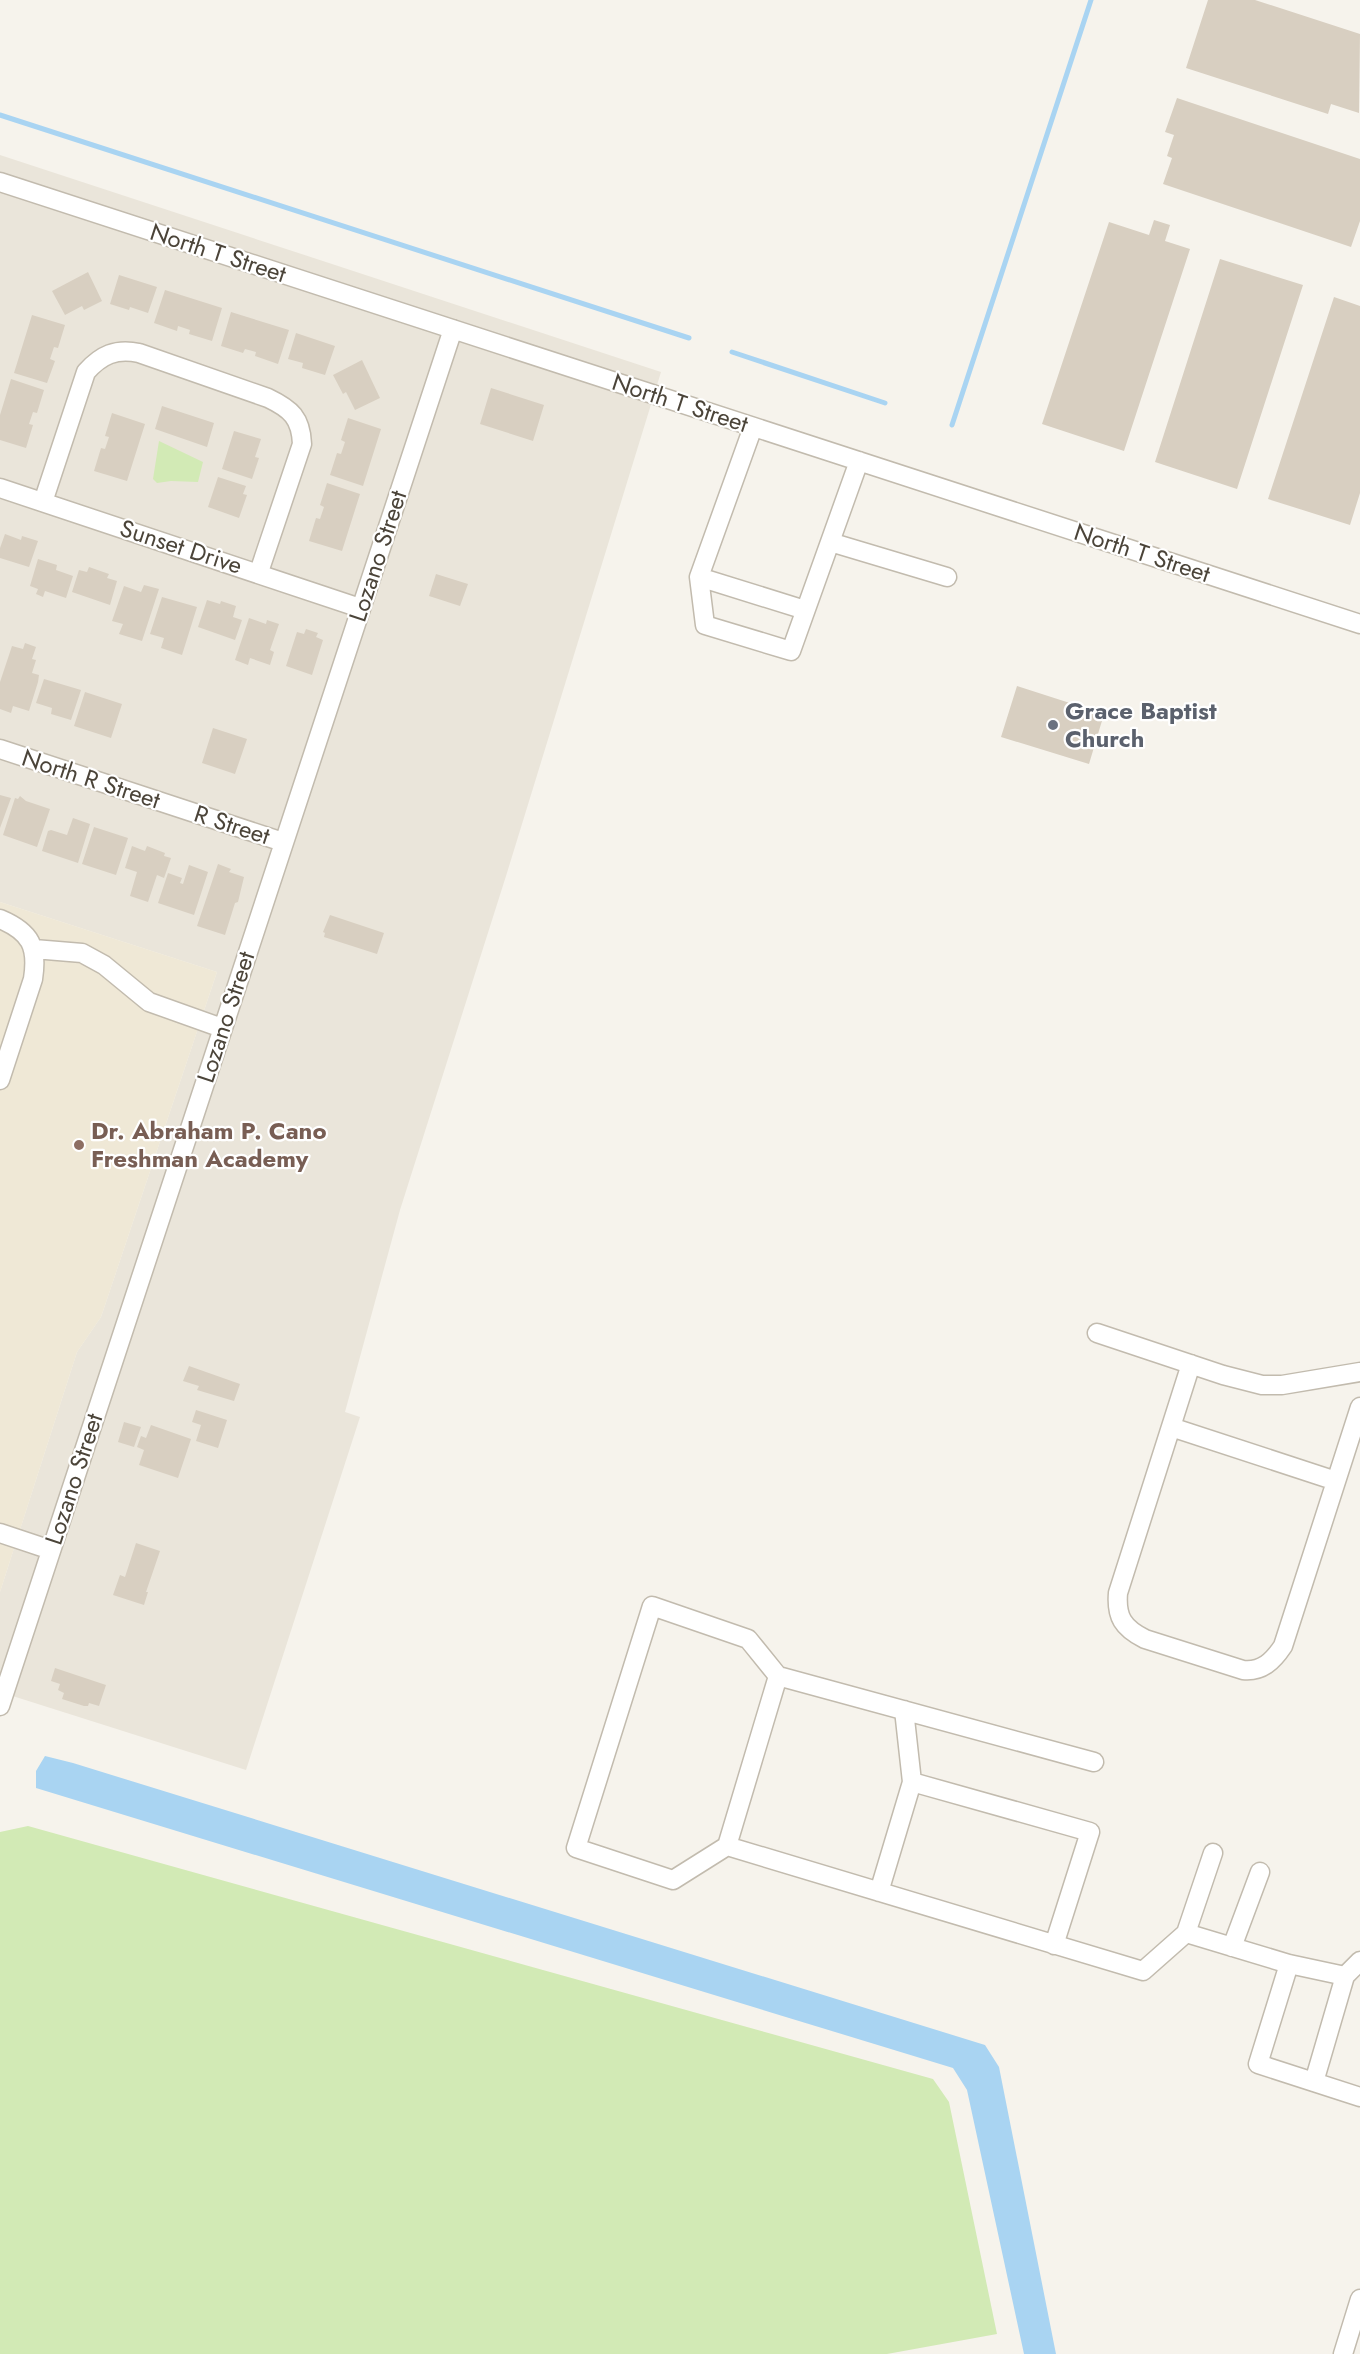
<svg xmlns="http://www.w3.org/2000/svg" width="1360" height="2354" viewBox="0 0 1360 2354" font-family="Jost,sans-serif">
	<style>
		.residential { fill: #eae5da }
		.education { fill: #efe8d6 }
		.green { fill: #d2eab5 }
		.water { fill: #a9d4f2 }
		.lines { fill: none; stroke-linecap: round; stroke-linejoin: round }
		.stream { stroke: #a9d4f2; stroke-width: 5 }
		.building { fill: #d8cfc1 }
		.minor-casing { stroke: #c2bbae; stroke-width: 21 }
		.minor { stroke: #fff; stroke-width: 18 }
		.worship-dot { fill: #6b7280; stroke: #fff; stroke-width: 2 }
		.education-dot { fill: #8d6e63; stroke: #fff; stroke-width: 2 }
		.labels { text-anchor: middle; stroke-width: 4.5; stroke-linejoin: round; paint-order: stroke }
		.street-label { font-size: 24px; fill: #4b4439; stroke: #fff }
		.worship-label { font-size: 24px; font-weight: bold; fill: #5b616d; stroke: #fff; text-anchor: start }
		.education-label { font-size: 24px; font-weight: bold; fill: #785e54; stroke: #fff; text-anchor: start }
	</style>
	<rect width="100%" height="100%" fill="#f6f3ec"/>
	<!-- residential -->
	<path class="residential" d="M0,155L661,372L506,876L400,1210L345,1412L360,1417L246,1770L0,1692V1592L77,1352L101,1317L217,972L0,902Z"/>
	<!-- education -->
	<path class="education" d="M0,902L217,972L101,1317L77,1352L0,1592Z"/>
	<!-- green -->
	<path class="green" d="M159,441L203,462L198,482L171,481L157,483L153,479Z
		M28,1826L933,2079L949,2102L997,2334L887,2354H0V1832Z"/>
	<!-- water -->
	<path class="water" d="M45,1756L73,1763L985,2045L999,2067L1056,2354H1024L967,2090L953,2068L36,1788V1771Z"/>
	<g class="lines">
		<!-- stream -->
		<path class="stream" d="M0,115L689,338
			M732,352L885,403
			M952,425L1091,0"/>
	</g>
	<!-- building -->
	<path class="building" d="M1208,0H1255L1360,34L1359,113L1331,104L1328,114L1186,68Z
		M1177,98L1360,159V221L1351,247L1163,184L1172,158L1167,156L1174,135L1165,132Z
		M1154,220L1170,225L1165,241L1190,249L1124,451L1042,424L1109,222L1149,235Z
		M1220,259L1303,285L1237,489L1155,462Z
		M88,272L102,301L84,310L82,306L65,315L52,291Z
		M119,275L157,287L148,313L130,307L129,310L110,304Z
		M165,290L222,308L212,341L189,334L190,330L178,326L177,331L154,323Z
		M1334,297L1360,306V493L1350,525L1268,499Z
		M231,312L289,330L278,364L255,356L256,352L245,349L243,353L221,346Z
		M32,315L65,325L58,348L54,347L50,359L55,361L47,383L14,373Z
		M296,333L335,346L325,375L302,368L303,363L288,359Z
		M362,360L380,398L355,410L346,392L343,394L333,375Z
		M11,379L44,390L37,413L33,412L29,424L33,425L26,448L0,440V415Z
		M491,388L544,405L533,441L480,424Z
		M162,406L214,423L207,447L155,429Z
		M112,413L145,424L127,481L94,471L101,448L105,449L109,437L105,436Z
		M348,418L381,429L363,486L330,475L337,453L341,454L345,442L341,440Z
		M234,431L261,439L255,457L259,458L252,479L222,469Z
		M218,477L246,486L243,494L247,495L239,518L208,507Z
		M327,483L360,494L342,551L309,541L316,518L320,519L324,507L320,505Z
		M5,534L21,540L22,536L38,541L29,567L0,558V548Z
		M38,559L57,565L56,570L73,576L66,598L45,591L43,597L36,594L38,589L30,586Z
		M89,567L109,574L107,578L117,581L110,605L72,592L79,570L87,572Z
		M436,574L468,584L460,606L429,596Z
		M144,585L159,589L142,641L119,634L123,624L112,621L124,586L141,592Z
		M162,597L197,607L182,655L161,648L164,638L150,634Z
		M207,600L220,604L221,601L236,606L233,617L242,620L235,640L198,627Z
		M249,618L266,624L267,620L279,624L270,650L274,652L270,665L250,658L248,665L235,660Z
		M306,629L318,633L316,637L323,640L312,675L286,666L297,632L304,634Z
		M25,643L36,647L32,659L36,660L32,673L39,675L38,682L29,711L13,706L11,713L0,709V682L12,646L23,649Z
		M44,679L81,690L71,720L51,714L52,708L36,703Z
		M1017,686L1104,714L1089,764L1001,737Z
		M85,692L122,704L111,738L74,726Z
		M213,728L247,739L235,774L202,763Z
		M0,795L11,798L0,828Z
		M20,796L26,801L50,809L37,847L3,835L15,798L18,799Z
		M73,818L90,824L78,863L42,851L48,831L51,830L67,835Z
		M94,827L128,838L116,875L82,864Z
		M132,846L145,851L147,846L165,853L164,856L171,858L164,878L157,875L148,902L130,896L137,872L125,868Z
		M218,864L231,869L229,872L244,877L238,902L235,903L225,935L197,926Z
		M189,865L208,872L194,915L158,903L168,873L182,878L180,883L183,884Z
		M330,915L384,933L377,954L324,937L325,933L323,932Z
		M189,1366L240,1384L234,1401L197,1390L199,1386L183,1381Z
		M196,1410L227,1420L218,1448L196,1441L201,1425L192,1422Z
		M124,1422L141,1427L134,1447L118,1442Z
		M151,1425L191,1439L178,1478L139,1465L144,1450L137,1447L141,1436L146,1438Z
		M136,1543L160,1551L146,1592H148L144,1605L113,1595L120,1575L125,1577Z
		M55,1668L106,1685L99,1706L89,1703L88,1706H84L62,1699L64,1693L58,1690L60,1684L51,1681Z"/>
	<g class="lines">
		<!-- minor casing -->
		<g class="minor-casing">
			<path id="minor" d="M0,182L1360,624
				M753,427L699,577L705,625L791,651L859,461
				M0,488L360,608
				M43,502L86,372C101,355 116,348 139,353L268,398C291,409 301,418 302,444L259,572
				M830,542L947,577
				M699,577L805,610
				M0,749L283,842
				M0,919C31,932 38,947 33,979L0,1080
				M34,949L82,953L104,965L149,1002L222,1028
				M1097,1333L1223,1375L1262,1385H1282L1360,1372
				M1191,1364L1118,1593C1116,1617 1123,1628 1145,1639L1243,1670C1262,1672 1273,1661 1283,1646L1360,1407
				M1171,1427L1336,1481
				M0,1533L51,1550
				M0,1706L453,329
				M1094,1762L778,1676L727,1846L1143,1971L1186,1933L1289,1964L1345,1976L1360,1961
				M912,1782L1090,1832L1054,1945
				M727,1846L673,1880L576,1848L652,1606L748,1639L778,1676
				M879,1892L912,1782L904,1710
				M1186,1933L1213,1853
				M1232,1947L1260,1872
				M1289,1964L1258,2064L1360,2097
				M1314,2082L1345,1976
				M1343,2354L1360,2299"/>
		</g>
		<!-- minor -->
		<use href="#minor" class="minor"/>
	</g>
	<!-- markers -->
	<circle class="worship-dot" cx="1053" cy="725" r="6"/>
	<circle class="education-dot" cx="79" cy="1145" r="6"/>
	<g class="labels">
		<!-- street labels -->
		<g class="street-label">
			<text transform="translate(218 253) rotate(18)" y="8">North T Street</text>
			<text transform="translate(680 403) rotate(18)" y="8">North T Street</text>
			<text transform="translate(181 547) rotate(18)" y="8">Sunset Drive</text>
			<text transform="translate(1142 553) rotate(18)" y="8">North T Street</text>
			<text transform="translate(378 556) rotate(-72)" y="8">Lozano Street</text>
			<text transform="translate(91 779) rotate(18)" y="8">North R Street</text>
			<text transform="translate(232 825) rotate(18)" y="8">R Street</text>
			<text transform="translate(226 1017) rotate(-72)" y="8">Lozano Street</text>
			<text transform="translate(74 1479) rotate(-72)" y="8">Lozano Street</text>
		</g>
		<!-- worship labels -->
		<g class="worship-label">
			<text x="1065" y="719">Grace Baptist<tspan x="1065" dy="28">Church</tspan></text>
		</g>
		<!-- education labels -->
		<g class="education-label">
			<text x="91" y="1139">Dr. Abraham P. Cano<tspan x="91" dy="28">Freshman Academy</tspan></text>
		</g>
	</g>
</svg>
